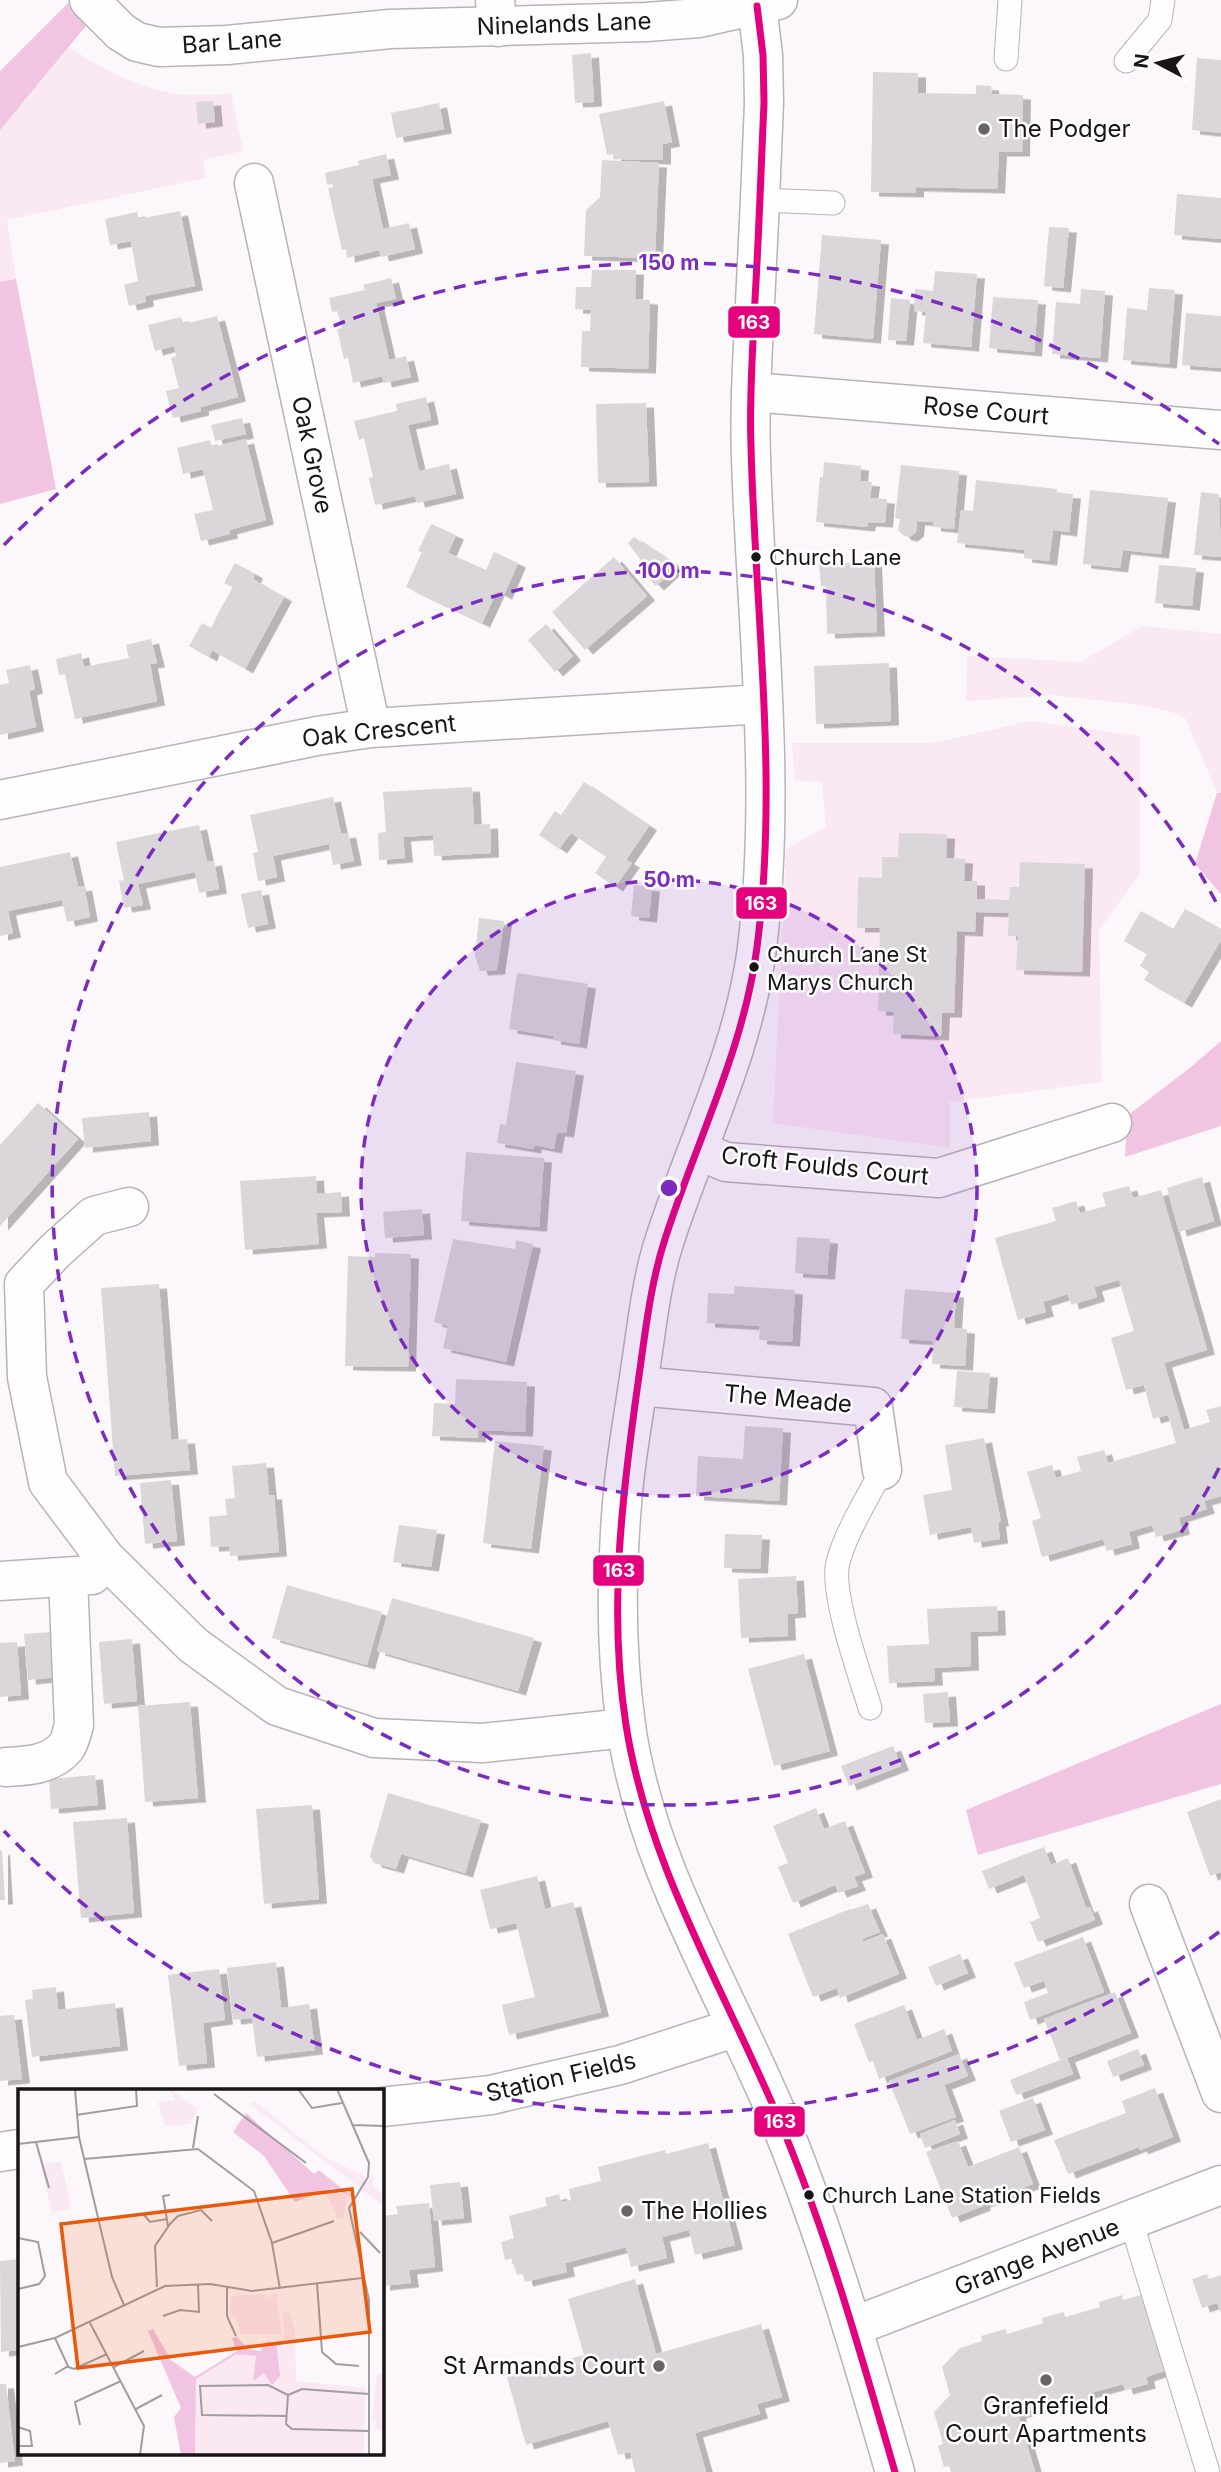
<svg xmlns="http://www.w3.org/2000/svg" width="1221" height="2472" viewBox="0 0 1221 2472" font-family="Inter,sans-serif">
	<style>
		.green { fill: #fae8f3 }
		.forest { fill: #f1c4e1 }
		.building { fill: #dbd6d9; filter: url(#shadow) }
		.lines { fill: none; stroke-linecap: round; stroke-linejoin: round }
		.service-casing { stroke: #b8b3b6; stroke-width: 25 }
		.minor-casing { stroke: #b8b3b6; stroke-width: 41 }
		.tertiary-casing { stroke: #b8b3b6; stroke-width: 41 }
		.service { stroke: #fffefe; stroke-width: 23 }
		.minor { stroke: #fffefe; stroke-width: 38 }
		.tertiary { stroke: #fffefe; stroke-width: 38 }
		.bus-1-casing { stroke: #fff; stroke-width: 12 }
		.bus-1 { stroke: #e5007d; stroke-width: 7 }
		.ring { fill: none; stroke: #7b2cbf; stroke-width: 3.5; stroke-dasharray: 12 9 }
		.poi-dot { fill: #686366; stroke: #fff; stroke-width: 2.5 }
		.bus-dot { fill: #191417; stroke: #fff; stroke-width: 2.5 }
		.labels { text-anchor: middle; stroke-width: 5; stroke-linejoin: round; paint-order: stroke }
		.bus-label { font-size: 22px; fill: #191417; stroke: #fff; text-anchor: start }
		.street-label { font-size: 24px; fill: #191417; stroke: #fff }
		.poi-label { font-size: 24px; fill: #191417; stroke: #fff; text-anchor: start }
		.inset-road { fill: none; stroke: #a19c9f; stroke-width: 2 }
		.view { fill: #e8590c; fill-opacity: 0.15; stroke: #e8590c; stroke-width: 3.5 }
		.inset-edge { fill: none; stroke: #191417; stroke-width: 3.5 }
		.centre { fill: #7b2cbf; stroke: #fff; stroke-width: 3.5 }
		.ring-label { font-size: 21px; text-anchor: middle; font-weight: bold; fill: #7b2cbf; stroke: #fff; stroke-width: 5; stroke-linejoin: round; paint-order: stroke }
		.line-badge { stroke: #fff; stroke-width: 2.5 }
		.badge-label { font-size: 19px; text-anchor: middle; font-weight: bold; fill: #fff }
	</style>
	<defs>
		<filter id="shadow"><feDropShadow dx="8" dy="4.5" stdDeviation="0" flood-color="#0004"/></filter>
	</defs>
	<rect width="100%" height="100%" fill="#fcf7fa"/>
	<!-- green -->
	<path class="green" d="M69,47C121,81 167,103 231,93L243,151L203,160L206,178L7,220L16,279L0,282V130Z
		M1142,626L1221,634V884L1195,864L1217,793L1186,719L1172,712L1141,705L1051,695L966,701L967,656L1081,662Z
		M1031,721L1140,736V874L1099,930L1102,1082L950,1102V1148L773,1123L786,849L826,827L822,782L795,780L792,743H932Z"/>
	<!-- forest -->
	<path class="forest" d="M68,3L86,26L0,130V71Z
		M16,279L56,489L0,504V282Z
		M1217,793H1221V894L1195,864Z
		M1221,1041V1126L1125,1157L1127,1116L1191,1067Z
		M1221,1704V1784L978,1855L966,1810Z"/>
	<!-- building -->
	<path class="building" d="M591,53L594,102L575,103L572,55Z
		M1197,58L1221,60V133L1192,130Z
		M873,72L918,73V93L976,94V85L991,86L992,94L1023,95L1022,152H999L997,189L916,187V193L871,192Z
		M213,101L215,122L198,124L196,102Z
		M664,101L672,142L663,144V160L613,159V154L607,155L599,114Z
		M439,103L444,129L396,138L391,113Z
		M386,154L391,175L372,179L383,229L409,223L415,249L381,257L379,250L347,258L346,249L342,250L328,188L333,187L332,184L327,185L325,173L359,165L358,161Z
		M602,160L659,163L655,255H651V258L584,256L586,210L600,197Z
		M1177,194L1221,198V239L1174,235Z
		M180,211L195,286L145,296L146,302L129,306L124,285L138,281L131,241L110,245L105,219L137,212L139,219Z
		M1049,227L1069,228L1063,288L1044,286Z
		M822,235L881,240L873,339L814,334Z
		M592,270H636L635,299L650,300L648,369L581,367L582,331H590L591,310L575,309L576,287H591Z
		M935,271L977,274L971,347L923,343L926,312L914,311L915,289L933,291Z
		M391,278L396,299L376,303L389,360L406,356L411,377L384,383L382,376L353,383L348,358L344,359L337,329L342,328L337,311L332,312L329,298L365,290L363,285Z
		M1149,288L1175,290L1169,364L1123,360L1127,308L1147,310Z
		M1081,289L1105,291L1100,358L1052,354L1056,302L1080,304Z
		M993,297L1038,300L1034,352L989,348Z
		M891,298L910,300L906,341L888,340Z
		M1186,313L1221,316V368L1182,365Z
		M217,316L238,397L201,407V411L173,418L166,391L179,388L171,358L176,356L174,346L155,351L148,325L181,317L184,324Z
		M426,397L431,420L408,425L419,471L449,464L456,494L417,503L415,496L375,505L369,478L373,477L364,438L359,440L354,421L397,411L396,404Z
		M646,403L649,482L598,483L596,404Z
		M242,418L246,434L215,441L211,425Z
		M246,439L266,520L229,530L230,534L201,541L194,514L213,510L203,469L183,474L177,448L210,440L212,447Z
		M824,462L861,466L860,481L872,482L870,498L887,499L885,523L868,522L867,527L816,522L820,477H823Z
		M901,465L959,471L954,529L933,527V522L917,521L916,532L910,537L904,536L898,530L900,519L895,518Z
		M976,480L1057,489V493L1073,494L1069,532L1053,530L1049,561L1024,558L1025,550L957,543L961,510L973,511Z
		M1090,490L1168,498L1161,554L1123,550L1120,568L1083,564Z
		M1201,492L1219,494L1221,557L1194,555Z
		M431,524L456,535L448,553L464,560L486,570L494,552L518,563L504,595L497,591L482,623L406,587L422,552L418,551Z
		M634,537L678,566L656,586L638,568L640,559L628,543Z
		M614,557L647,596L585,650L552,612Z
		M874,562L877,632L827,634L826,586H821L819,564Z
		M235,563L255,574L253,579L284,597L245,669L212,650L209,657L189,646L202,623L211,628L221,608L233,587L224,583Z
		M1159,565L1196,568L1192,606L1155,603Z
		M546,624L573,656L555,672L528,640Z
		M151,639L157,663L150,664L157,701L75,719L65,674L59,675L56,659L81,653L84,667L129,658L126,645Z
		M889,663L891,721L816,724L814,666Z
		M30,665L35,689L29,691L36,727L0,735V685L9,683L6,670Z
		M584,782L649,826L626,860L632,863L615,887L595,873L606,857L571,833L559,849L539,835L555,811L561,815Z
		M472,787L474,825L490,824L491,853L434,856L433,835L403,837L405,858L379,860L378,833L386,832L383,792Z
		M333,797L341,834L348,833L354,861L333,865L329,844L273,856L277,877L258,881L253,853L258,852L250,815Z
		M199,825L207,862L214,861L219,889L199,893L195,872L138,884L143,905L124,908L119,881L124,880L116,842Z
		M899,833L947,834L946,858L965,859L964,881H977V899L1009,900L1010,887H1019L1020,862L1085,864L1082,972L1016,970L1018,936H1008L1009,913L976,912L975,932L957,931L954,1013H942L941,1036L893,1034L894,1012L878,1011L880,928H857L858,877L882,878V857H898Z
		M70,852L78,887L84,886L90,917L67,922L62,900L8,911L13,933L0,936V867Z
		M634,885L652,887L649,918L631,916Z
		M261,890L268,924L248,928L241,894Z
		M1185,909L1221,929V940L1184,1003L1144,980L1149,972L1140,966L1147,954L1124,941L1141,911L1173,929Z
		M479,918L504,921L497,970L480,971L475,956Z
		M517,973L588,984L579,1044L553,1040V1036L509,1029Z
		M516,1062L576,1071L566,1133L557,1132L554,1149L534,1145L533,1149L497,1143L500,1124L506,1125Z
		M38,1103L78,1139L0,1226V1145Z
		M149,1112L151,1141L85,1148L82,1118Z
		M466,1152L544,1158L539,1227L461,1221Z
		M316,1176L317,1194L341,1192L342,1212L316,1213L319,1244L245,1250L240,1181Z
		M1202,1177L1214,1221L1179,1232L1167,1188Z
		M1129,1186L1133,1198L1161,1190L1207,1350L1164,1363L1184,1430L1210,1422L1206,1410L1221,1406V1496L1204,1501L1207,1509L1179,1518L1182,1530L1156,1537L1152,1525L1129,1532L1132,1544L1107,1551L1103,1539L1042,1557L1032,1521L1041,1518L1027,1472L1052,1465L1056,1478L1081,1471L1077,1457L1104,1450L1108,1463L1176,1443L1168,1415L1153,1419L1144,1385L1126,1390L1111,1338L1134,1331L1119,1280L1094,1287L1097,1297L1071,1305L1068,1294L1043,1302L1046,1312L1018,1320L995,1238L1056,1221L1052,1208L1076,1201L1080,1213L1106,1206L1102,1193Z
		M422,1209L424,1235L385,1238L383,1212Z
		M797,1237L830,1239L827,1275L795,1273Z
		M453,1239L515,1249L516,1240L533,1244L506,1362L443,1348L448,1326L434,1322Z
		M375,1253L411,1254L408,1367L345,1366L348,1256L375,1257Z
		M159,1284L171,1440L187,1439L190,1470L115,1476L101,1288Z
		M735,1286L795,1290L792,1342L759,1340L760,1326L707,1323L708,1293L734,1294Z
		M905,1289L956,1293L954,1328L967,1329L965,1366L932,1364L933,1341L901,1339Z
		M957,1371L990,1373L987,1409L954,1407Z
		M456,1379L527,1382L525,1432L478,1430V1438L432,1436L434,1403L455,1404Z
		M745,1426L783,1428L779,1501L696,1496L698,1456L743,1459Z
		M984,1438L1001,1522H998L1000,1539L974,1543L971,1527L930,1535L923,1495L952,1490L945,1445Z
		M495,1441L544,1446L531,1549L483,1543Z
		M266,1463L269,1495H274L279,1552L230,1556L229,1546L211,1547L209,1517L227,1515L225,1499L235,1498L232,1466Z
		M171,1480L177,1541L145,1544L140,1483Z
		M399,1525L437,1530L431,1567L393,1562Z
		M725,1534L762,1535L760,1569L724,1568Z
		M796,1576L798,1613L787,1614L788,1636L741,1638L738,1579Z
		M287,1585L382,1612L367,1665L272,1638Z
		M392,1598L534,1638L518,1691L377,1651Z
		M997,1606L998,1631L970,1632L971,1666L934,1668L935,1681L889,1683L887,1646L929,1644L927,1609Z
		M52,1632L56,1677L28,1680L24,1634Z
		M132,1639L137,1701L104,1704L99,1642Z
		M17,1642L21,1695L0,1697V1643Z
		M804,1654L830,1751L774,1766L748,1669Z
		M948,1692L950,1722L925,1723L923,1694Z
		M190,1702L198,1798L145,1802L138,1706Z
		M893,1746L901,1766L849,1786L841,1766Z
		M95,1775L98,1805L51,1809L49,1779Z
		M388,1793L481,1820L465,1873L401,1854L396,1869L374,1863L370,1856Z
		M1221,1799V1872L1210,1876L1187,1812Z
		M312,1805L319,1899L264,1904L256,1809Z
		M816,1808L824,1829L845,1821L865,1873L854,1877L858,1886L839,1893L835,1885L793,1903L778,1867L788,1863L773,1826Z
		M127,1818L134,1913L81,1918L73,1822Z
		M1044,1847L1051,1865L1068,1858L1086,1908L1090,1907L1095,1920L1038,1942L1030,1922L1040,1918L1024,1875L989,1889L982,1871Z
		M2,1850L5,1900H0V1851Z
		M537,1876L545,1909L573,1902L601,2012L509,2035L502,2005L535,1997L516,1923L490,1929L480,1890Z
		M868,1904L880,1932L862,1939L863,1942L883,1934L899,1974L840,1998L837,1988L813,1997L788,1934L850,1909V1910Z
		M1083,1937L1104,1992L1030,2020L1024,2002L1048,1993L1044,1981L1024,1988L1014,1963Z
		M960,1954L968,1973L936,1986L928,1967Z
		M276,1962L281,2008L309,2004L315,2050L257,2057L252,2018L233,2020L227,1968Z
		M219,1969L225,2020L203,2023L207,2063L179,2066L168,1975Z
		M56,1987L58,2010L115,2003L120,2046L32,2057L25,2000L33,1999L32,1990Z
		M1115,1992L1131,2033L1067,2058L1073,2074L1016,2095L1010,2080L1060,2060L1044,2019Z
		M904,2005L917,2040L944,2029L952,2051L879,2079L873,2061L869,2062L854,2024Z
		M14,2015L22,2079L0,2081V2016Z
		M1138,2049L1144,2065L1113,2077L1107,2061Z
		M959,2054L968,2076L944,2085L956,2117L910,2134L889,2081Z
		M1155,2088L1173,2137L1140,2150L1139,2147L1068,2174L1054,2140L1126,2113L1122,2101Z
		M1033,2098L1045,2130L1011,2142L999,2111Z
		M955,2120L960,2134L925,2148L920,2134Z
		M958,2141L968,2167L1019,2147L1033,2184L982,2203L983,2206L952,2218L926,2152Z
		M708,2143L735,2245L695,2255L689,2230L662,2237L667,2258L631,2267L626,2247L565,2263L567,2272L525,2282L523,2274L517,2275L512,2258L505,2260L501,2242L514,2238L509,2216L547,2206L545,2198L559,2194L561,2202L571,2200L569,2189L601,2181L598,2167L665,2150L666,2154Z
		M460,2182L464,2218L434,2221L430,2185Z
		M429,2203L435,2267L409,2270L411,2283L382,2286V2216L398,2214L396,2206Z
		M19,2259V2350L1,2352L0,2261Z
		M1207,2274L1209,2279L1221,2275V2313L1217,2303L1202,2308L1192,2279Z
		M635,2279L656,2354L761,2324L782,2397L757,2404L760,2414L695,2433L706,2472H635L630,2452L618,2455L608,2421L526,2445L507,2377L584,2355L568,2299Z
		M1122,2295L1123,2300L1141,2295L1164,2371L1146,2377L1148,2384L1125,2390L1123,2384L1087,2394L1090,2400L1067,2407L1065,2400L1018,2414L1035,2472H951L949,2466L944,2467L938,2446L943,2444L934,2412L950,2395L942,2367L960,2348L982,2341L981,2336L1006,2329L1007,2334L1043,2323L1042,2318L1064,2312L1065,2317L1100,2307L1099,2302Z
		M0,2384H6L15,2461L0,2463Z"/>
	<g class="lines">
		<!-- service casing -->
		<g class="service-casing">
			<path id="service" d="M1006,59L1010,0
				M1126,61L1160,20L1163,0
				M760,200L833,203
				M870,1708C860,1675 830,1592 838,1562C847,1530 867,1499 882,1470
				M1131,2221L1208,2472"/>
		</g>
		<!-- minor casing -->
		<g class="minor-casing">
			<path id="minor" d="M495,0L498,27
				M254,183L371,728
				M751,392L1221,430
				M0,800L317,736L371,728L763,704
				M698,1150L726,1162L939,1178L1112,1123
				M129,1207L94,1216L55,1251L24,1284L27,1377L48,1482L105,1558L193,1645L277,1706L374,1738L482,1743L626,1728
				M638,1386L873,1407L882,1470
				M0,1581L92,1575
				M6,1767C27,1766 51,1765 66,1747C70,1742 72,1731 74,1725L68,1577
				M1149,1904L1221,2093
				M382,2107L491,2095L620,2065L737,2027
				M0,2152L19,2149
				M852,2327L1221,2185"/>
		</g>
		<!-- tertiary casing -->
		<g class="tertiary-casing">
			<path id="tertiary" d="M89,0L121,32L137,42L159,47L227,45L390,29L646,22L699,18L778,0
				M757,6L763,55L764,103C761,177 758,250 754,324C752,368 749,413 751,458C756,621 777,785 757,948C744,1050 697,1141 665,1239C651,1281 647,1327 640,1371C634,1415 625,1460 622,1504C616,1575 616,1654 626,1725C645,1867 732,2002 785,2134C829,2244 862,2358 895,2472"/>
		</g>
		<!-- service -->
		<use href="#service" class="service"/>
		<!-- minor -->
		<use href="#minor" class="minor"/>
		<!-- tertiary -->
		<use href="#tertiary" class="tertiary"/>
		<!-- bus-1 casing -->
		<g class="bus-1-casing">
			<path id="bus-1" d="M757,6L763,55L764,103C761,168 759,234 755,299C753,348 749,397 751,446C755,613 779,781 757,947C744,1049 696,1142 665,1239C650,1285 645,1335 638,1383C622,1496 608,1611 626,1725C649,1872 730,1998 785,2134C830,2244 862,2358 895,2472"/>
		</g>
		<!-- bus-1 -->
		<use href="#bus-1" class="bus-1"/>
	</g>
	<!-- distance rings -->
	<circle cx="669" cy="1188" r="308" fill="#7b2cbf" fill-opacity=".12"/>
	<g class="ring">
		<circle cx="669" cy="1188" r="308"/>
		<path d="M1219 1468A617 617 0 1 1 1219 908"/>
		<path d="M1219 1932A925 925 0 0 1 4 1831M4 545A925 925 0 0 1 1219 444"/>
	</g>
	<!-- markers -->
	<g class="poi-dot">
		<circle cx="984" cy="129" r="7"/>
		<circle cx="627" cy="2211" r="7"/>
		<circle cx="659" cy="2366" r="7"/>
		<circle cx="1046" cy="2380" r="7"/>
	</g>
	<g class="bus-dot">
		<circle cx="756" cy="557" r="6"/>
		<circle cx="754" cy="967" r="6"/>
		<circle cx="809" cy="2195" r="6"/>
	</g>
	<g class="labels">
		<!-- bus labels -->
		<g class="bus-label">
			<text x="769" y="565">Church Lane</text>
			<text x="767" y="962">Church Lane St<tspan x="767" dy="28">Marys Church</tspan></text>
			<text x="822" y="2203">Church Lane Station Fields</text>
		</g>
		<!-- street labels -->
		<g class="street-label">
			<text transform="translate(564 24) rotate(-2)" y="8">Ninelands Lane</text>
			<text transform="translate(232 42) rotate(-4)" y="8">Bar Lane</text>
			<text transform="translate(986 411) rotate(5)" y="8">Rose Court</text>
			<text transform="translate(312 455) rotate(78)" y="8">Oak Grove</text>
			<text transform="translate(379 731) rotate(-6)" y="8">Oak Crescent</text>
			<text transform="translate(825 1166) rotate(6)" y="8">Croft Foulds Court</text>
			<text transform="translate(788 1399) rotate(5)" y="8">The Meade</text>
			<text transform="translate(561 2077) rotate(-13)" y="8">Station Fields</text>
			<text transform="translate(1037 2257) rotate(-21)" y="8">Grange Avenue</text>
		</g>
		<!-- poi labels -->
		<g class="poi-label">
			<text x="998" y="137">The Podger</text>
			<text x="641" y="2219">The Hollies</text>
			<text x="645" y="2374" text-anchor="end">St Armands Court</text>
			<text x="1046" y="2414" text-anchor="middle">Granfefield<tspan x="1046" dy="28">Court Apartments</tspan></text>
		</g>
	</g>
	<!-- overview -->
	<g transform="translate(18 2089)">
		<rect width="366" height="366" fill="#fcf7fa"/>
		<path d="M152,0L180,20L172,35L147,37L140,13L158,11ZM236,12L305,67L346,87L348,97L355,84V98L366,106V117L233,16ZM43,72L53,119L34,124L23,77ZM315,99L329,108L326,128L320,130L308,104L300,103ZM258,204L264,245H222L218,228H212L213,207L245,205L249,209ZM271,223L277,243L278,292L347,299L346,366H177L178,290L218,265H242L249,253L266,250L265,224ZM359,285H366V341L357,340L358,330L354,333Z" fill="#fae8f3"/>
		<path d="M228,24L296,85L301,81L334,108L315,99L277,113L246,67L215,43ZM135,240L153,271L177,288L219,262L214,249L219,248L230,260L242,262L249,253L258,254L262,287L254,296L246,284L235,292L238,267L218,265L178,290L177,366H163L156,328L163,319L130,242Z" fill="#f1c4e1"/>
		<path class="inset-road" d="M57,0L61,48L94,188L106,216M280,0L294,19L324,14M319,0L351,74L350,88L331,119L351,211V366M196,5L288,74M58,26L119,17L118,0M335,36L366,37M18,53L31,99M0,55L61,48M175,59L180,27M66,70L180,60L236,102L254,154L262,200M126,126L132,133L149,130M150,137L145,107L152,106M342,143L362,164M0,149L20,153L27,187L21,195L0,200M254,154L316,132M299,194L304,263L318,275L341,277M139,198L137,157L152,135L160,127L183,121L194,132M209,198V227L218,247M145,227L162,221L181,223L180,195M72,234L126,337L122,366M0,258L37,249L147,197L192,195L234,202L344,189M50,278L56,280L89,265M96,278L126,262M37,285L50,277L37,249M118,320L144,306M269,327L184,326L182,297L250,296L270,306M62,336L57,313L103,292M0,338L12,342L14,357H0M351,342L274,340L268,335L270,306L284,300L351,305"/>
		<path class="view" d="M334,100L352,243L60,279L43,135Z"/>
		<rect width="366" height="366" class="inset-edge"/>
	</g>
	<circle cx="669" cy="1188" r="10" class="centre"/>
	<g class="ring-label">
		<text x="669" y="270">150 m</text>
		<text x="669" y="578">100 m</text>
		<text x="669" y="887">50 m</text>
	</g>
	<g class="line-badge">
		<rect x="727" y="305" width="54" height="34" rx="7" fill="#e5007d"/>
		<rect x="735" y="886" width="53" height="34" rx="7" fill="#e5007d"/>
		<rect x="592" y="1554" width="53" height="33" rx="7" fill="#e5007d"/>
		<rect x="753" y="2105" width="53" height="33" rx="7" fill="#e5007d"/>
	</g>
	<g class="badge-label">
		<text x="754" y="329">163</text>
		<text x="761" y="910">163</text>
		<text x="619" y="1577">163</text>
		<text x="780" y="2128">163</text>
	</g>
	<!-- north arrow -->
	<g transform="translate(1158 63) rotate(277)" stroke="#ffffff" stroke-width="5" paint-order="stroke">
	<path d="M0-5L12 26L0 18L-12 26Z" fill="#191417"/>
	<text y="-10" font-size="19" font-weight="bold" text-anchor="middle" fill="#191417">N</text>
	</g>
</svg>
